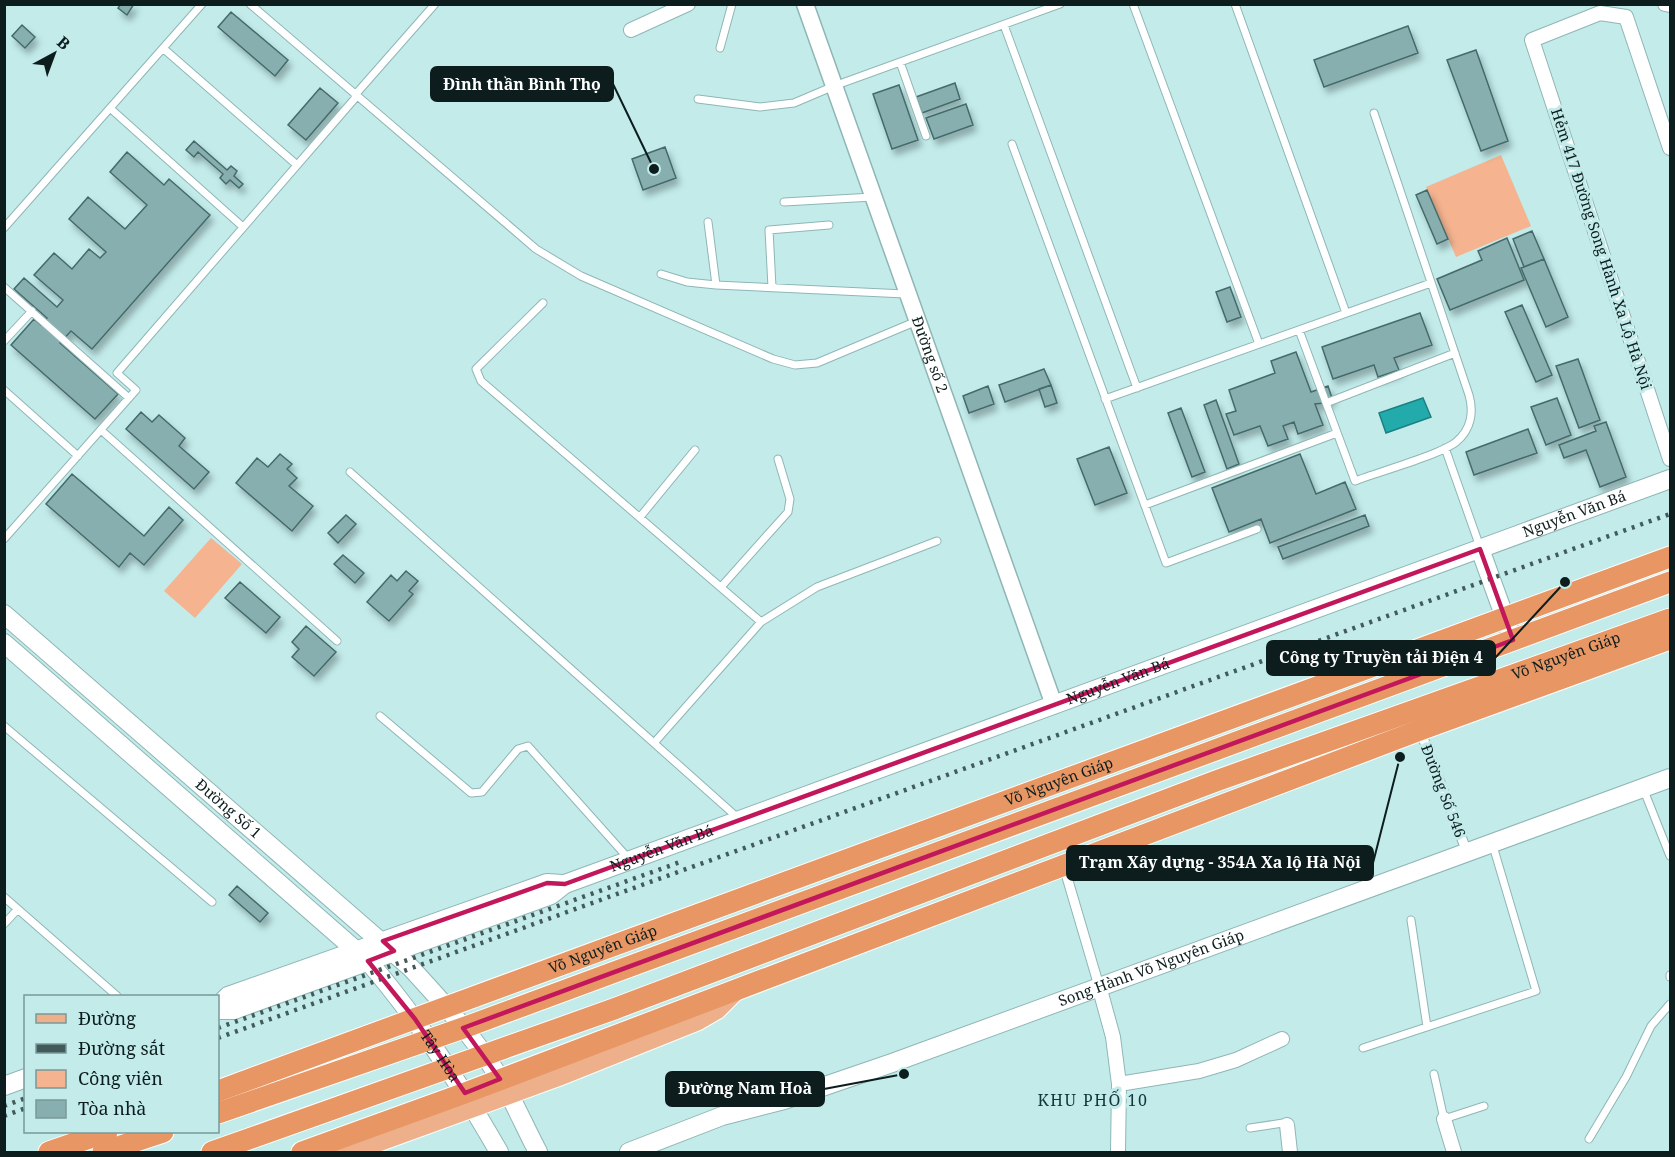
<svg xmlns="http://www.w3.org/2000/svg" width="1675" height="1157" viewBox="0 0 1675 1157" font-family="'Noto Serif',serif">
	<style>
		.green { fill: #f5b38f }
		.water { fill: #23abac; stroke: #1c8081; stroke-width: 1.5 }
		.building { fill: #88afaf; stroke: #456a6a; stroke-width: 1.5; filter: url(#shadow) }
		.lines { fill: none; stroke-linecap: round; stroke-linejoin: round }
		.service-casing { stroke: #8fb6b6; stroke-width: 9 }
		.pedestrian-casing { stroke: #8fb6b6; stroke-width: 11 }
		.minor-casing { stroke: #8fb6b6; stroke-width: 16 }
		.tertiary-casing { stroke: #8fb6b6; stroke-width: 19 }
		.secondary-casing { stroke: #8fb6b6; stroke-width: 20 }
		.primary-casing { stroke: #fff; stroke-width: 23 }
		.trunk-casing { stroke: #fff; stroke-width: 23 }
		.service { stroke: #fff; stroke-width: 7 }
		.pedestrian { stroke: #fff; stroke-width: 9 }
		.minor { stroke: #fff; stroke-width: 14 }
		.tertiary { stroke: #fff; stroke-width: 16 }
		.secondary { stroke: #fff; stroke-width: 18 }
		.primary { stroke: #edb08b; stroke-width: 21 }
		.trunk { stroke: #e79664; stroke-width: 21 }
		.rail { stroke: #435a5a; stroke-width: 4.5; stroke-dasharray: 3 6; stroke-linecap: butt }
		.marked { fill: none; stroke: #c2185b; stroke-width: 4.5; stroke-linejoin: round }
		.labels { text-anchor: middle; stroke-width: 6; stroke-linejoin: round; paint-order: stroke }
		.street-label { font-size: 15px; fill: #0d1d1d; stroke: #c2ebea }
		.neighbourhood-label { font-size: 16px; letter-spacing: 1.5px; fill: #113738; stroke: #c2ebea }
		.leader { fill: none; stroke: #0d1d1d; stroke-width: 2 }
		.callout-dot { fill: #0d1d1d; stroke: #c2ebea; stroke-width: 2 }
		.callout { fill: #0d1d1d; stroke: #0d1d1d; stroke-width: 2 }
		.callout-label { font-size: 16px; text-anchor: middle; font-weight: bold; fill: #fff }
	</style>
	<defs>
		<filter id="shadow"><feDropShadow dx="3.5" dy="6" stdDeviation="3" flood-color="#0004"/></filter>
	</defs>
	<rect width="100%" height="100%" fill="#c2ebea"/>
	<!-- green -->
	<path class="green" d="M1501,155L1531,226L1456,257L1426,187Z
		M211,538L242,564L195,618L164,591Z"/>
	<!-- water -->
	<path class="water" d="M1423,398L1431,417L1386,433L1379,413Z"/>
	<!-- building -->
	<path class="building" d="M121,4H134L127,15L118,8Z
		M231,12L288,60L275,76L218,27Z
		M22,25L35,37L25,48L12,36Z
		M1408,26L1418,53L1324,87L1314,60Z
		M1476,50L1508,141L1481,151L1447,60Z
		M955,83L960,99L922,113L916,97Z
		M899,85L918,140L892,149L873,94Z
		M320,88L338,103L306,140L288,125Z
		M966,104L973,125L934,139L926,118Z
		M194,141L227,170L231,166L237,171L234,176L243,184L239,188L230,180L226,184L220,178L223,174L198,152L194,157L186,150Z
		M665,147L676,178L643,190L632,159Z
		M127,152L164,185L169,179L210,215L92,349L71,331L60,343L118,394L95,419L11,345L34,319L41,325L47,318L14,289L24,278L57,307L63,300L34,275L54,253L72,269L89,249L100,258L106,252L69,219L88,197L125,229L147,205L110,172Z
		M1427,190L1448,239L1437,244L1416,195Z
		M1532,231L1544,259L1524,267L1513,239Z
		M1507,238L1524,280L1450,310L1437,279L1482,260L1478,251Z
		M1544,259L1568,317L1546,327L1521,268Z
		M1230,287L1241,317L1227,322L1216,292Z
		M1522,305L1552,375L1536,382L1505,312Z
		M1420,313L1432,345L1394,358L1399,370L1378,377L1374,365L1333,379L1322,347Z
		M1296,352L1311,392L1328,386L1332,398L1326,403L1315,404L1323,425L1298,434L1294,422L1283,426L1288,439L1268,446L1260,426L1234,435L1226,414L1236,411L1229,390L1275,373L1271,361Z
		M1578,359L1600,420L1579,428L1556,366Z
		M1044,369L1051,385L1005,402L999,385Z
		M1051,385L1057,403L1045,407L1039,389Z
		M988,386L994,404L969,413L963,396Z
		M1557,398L1571,435L1546,445L1531,407Z
		M1216,400L1239,464L1227,469L1204,405Z
		M1181,408L1205,472L1192,477L1168,413Z
		M141,412L152,422L159,415L185,438L179,446L209,472L194,489L126,429Z
		M1606,422L1626,477L1600,487L1586,450L1564,458L1559,445L1596,431L1594,426Z
		M1528,429L1537,453L1474,475L1466,452Z
		M1109,447L1127,493L1095,505L1077,459Z
		M280,454L292,464L287,469L297,478L289,486L313,506L292,531L236,483L257,458L268,467Z
		M1300,454L1316,494L1345,482L1356,509L1270,543L1261,519L1229,532L1212,488Z
		M72,474L144,536L169,507L183,520L144,565L130,553L119,567L46,504Z
		M346,515L356,524L338,543L328,533Z
		M1365,515L1369,526L1283,559L1278,547Z
		M343,555L364,573L355,583L334,564Z
		M406,571L418,581L409,591L413,594L389,621L367,602L391,575L397,581Z
		M240,582L280,617L266,633L225,598Z
		M306,626L336,652L314,676L292,657L299,649L292,642Z
		M237,886L268,913L260,922L229,895Z"/>
	<g class="lines">
		<!-- service casing -->
		<g class="service-casing">
			<path id="service" d="M250,4L536,249L581,276L773,359L795,365L817,363L917,321
				M1133,4L1259,344
				M1235,4L1346,313
				M1004,25L1137,388
				M720,48L732,4
				M164,49L297,165
				M900,62L926,136
				M355,95L435,4
				M698,99L760,107L794,103L834,86L1060,4
				M111,109L243,227
				M1012,144L1166,563L1257,529
				M784,202L873,197
				M708,222L716,285
				M4,228L202,4
				M661,274L687,282L716,285L905,294
				M4,287L129,398
				M772,287L769,230L829,225
				M543,303L476,369L481,381L761,622
				M1299,330L1355,481C1378,472 1440,455 1456,442C1471,430 1474,412 1469,395L1374,113
				M4,341L32,311
				M4,390L78,456
				M1105,399L1431,283
				M1326,403L1455,353
				M101,430L337,641
				M1445,448L1480,547
				M350,472L738,818
				M1145,505L1337,433
				M640,517L695,450
				M4,539L136,390L117,373L357,96
				M721,587L788,512L790,499L778,459
				M380,716L471,793L482,792L518,749L528,746L628,858
				M4,726L212,902
				M654,743L761,622L817,587L937,541
				M1643,788L1670,856
				M4,897L117,996
				M1411,920L1427,1027
				M4,924L18,909
				M1670,975V977
				M1363,1048L1536,991L1493,846
				M1434,1074L1444,1119L1484,1106
				M1250,1128L1283,1123L1287,1125
				M1589,1139L1626,1077L1651,1026L1670,1004"/>
		</g>
		<!-- pedestrian casing -->
		<g class="pedestrian-casing">
			<path id="pedestrian" d="M1420,730L1467,852
				M1064,867L1099,986"/>
		</g>
		<!-- minor casing -->
		<g class="minor-casing">
			<path id="minor" d="M1665,4L1670,5
				M631,30L688,4
				M1670,148L1626,17L1600,13L1532,40L1670,459
				M1099,986L1113,1037L1119,1084L1118,1152
				M1119,1084L1199,1071L1236,1060L1282,1039
				M1444,1119L1454,1152
				M1287,1125L1290,1152"/>
		</g>
		<!-- tertiary casing -->
		<g class="tertiary-casing">
			<g id="tertiary">
				<path id="s1" d="M805,4L1054,705"/>
			</g>
		</g>
		<!-- secondary casing -->
		<g class="secondary-casing">
			<g id="secondary">
				<path d="M1480,549L1513,640"/>
				<path id="s2" d="M4,614L411,968C447,1007 483,1047 509,1094C519,1113 528,1133 538,1152"/>
				<path id="s3" d="M4,643L368,961C419,1020 460,1084 499,1152"/>
				<path d="M218,1006L228,996L547,883L563,884"/>
				<path id="s4" d="M218,1010H234L551,895L565,884L1670,479"/>
				<path d="M4,1086L26,1078"/>
				<path id="s5" d="M629,1152L722,1116L784,1100L892,1063L1670,778"/>
			</g>
		</g>
		<!-- primary casing -->
		<g class="primary-casing">
			<path id="primary" d="M336,1152L373,1143L557,1076L697,1020L716,1009L734,991"/>
		</g>
		<!-- trunk casing -->
		<g class="trunk-casing">
			<g id="trunk">
				<path id="s6" d="M218,1091L1670,557"/>
				<path d="M218,1113L463,1028L1670,582"/>
				<path d="M49,1152L107,1132"/>
				<path d="M103,1152L163,1132"/>
				<path id="s7" d="M212,1152L614,1009L1216,781L1670,619"/>
				<path d="M302,1152L465,1093L1420,730L1670,639"/>
			</g>
		</g>
		<!-- service -->
		<use href="#service" class="service"/>
		<!-- pedestrian -->
		<use href="#pedestrian" class="pedestrian"/>
		<!-- minor -->
		<use href="#minor" class="minor"/>
		<!-- tertiary -->
		<use href="#tertiary" class="tertiary"/>
		<!-- secondary -->
		<use href="#secondary" class="secondary"/>
		<!-- primary -->
		<use href="#primary" class="primary"/>
		<!-- trunk -->
		<use href="#trunk" class="trunk"/>
		<!-- rail -->
		<path class="rail" d="M218,1028L683,861
			M218,1038L1670,514
			M4,1106L26,1098
			M4,1116L26,1108"/>
	</g>
	<!-- marked area -->
	<path class="marked" d="M1480,549L1513,640L463,1028L500,1079L465,1093L415,1019L368,961L394,951L383,941L547,883L565,884Z"/>
	<g class="labels">
		<!-- street labels -->
		<g class="street-label">
			<text transform="translate(1601 249) rotate(72)" y="5">Hẻm 417 Đường Song Hành Xa Lộ Hà Nội</text>
			<text dy="5" stroke="none"><textPath href="#s1" startOffset="372">Đường số 2</textPath></text>
			<text dy="5" stroke="none"><textPath href="#s4" startOffset="1446">Nguyễn Văn Bá</textPath></text>
			<text dy="5" stroke="none"><textPath href="#s7" startOffset="1442">Võ Nguyên Giáp</textPath></text>
			<text dy="5" stroke="none"><textPath href="#s4" startOffset="960">Nguyễn Văn Bá</textPath></text>
			<text dy="5" stroke="none"><textPath href="#s6" startOffset="896">Võ Nguyên Giáp</textPath></text>
			<text transform="translate(1443 791) rotate(69)" y="5">Đường Số 546</text>
			<text dy="5" stroke="none"><textPath href="#s2" startOffset="297">Đường Số 1</textPath></text>
			<text dy="5" stroke="none"><textPath href="#s4" startOffset="474">Nguyễn Văn Bá</textPath></text>
			<text dy="5" stroke="none"><textPath href="#s6" startOffset="410">Võ Nguyên Giáp</textPath></text>
			<text dy="5" stroke="none"><textPath href="#s5" startOffset="554">Song Hành Võ Nguyên Giáp</textPath></text>
			<text dy="5" stroke="none"><textPath href="#s3" startOffset="603">Tây Hòa</textPath></text>
		</g>
		<!-- neighbourhood labels -->
		<g class="neighbourhood-label">
			<text x="1093" y="1106">KHU PHỐ 10</text>
		</g>
	</g>
	<!-- callouts -->
	<path class="leader" d="M654 169L613 84M1565 582L1495 658M1400 757L1373 863M904 1074L824 1089"/>
	<g class="callout-dot">
		<circle cx="654" cy="169" r="6"/>
		<circle cx="1565" cy="582" r="6"/>
		<circle cx="1400" cy="757" r="6"/>
		<circle cx="904" cy="1074" r="6"/>
	</g>
	<g class="callout">
		<rect x="431" y="67" width="182" height="34" rx="6"/>
		<rect x="1267" y="641" width="228" height="34" rx="6"/>
		<rect x="1067" y="846" width="306" height="34" rx="6"/>
		<rect x="666" y="1072" width="158" height="34" rx="6"/>
	</g>
	<g class="callout-label">
		<text x="522" y="90">Đình thần Bình Thọ</text>
		<text x="1381" y="663">Công ty Truyền tải Điện 4</text>
		<text x="1220" y="868">Trạm Xây dựng - 354A Xa lộ Hà Nội</text>
		<text x="745" y="1094">Đường Nam Hoà</text>
	</g>
	<!-- border -->
	<rect width="1675" height="1157" fill="none" stroke="#0d1d1d" stroke-width="12"/>
	<!-- legend -->
	<rect x="24" y="995" width="195" height="138" fill="#c2ebea" stroke="#7a9998" stroke-width="1.5"/>
	<rect x="36" y="1014" width="30" height="9" fill="#edb08b" stroke="#7a9998" stroke-width="1.5"/>
	<text x="78" y="1025" font-size="18" fill="#0d1d1d">Đường</text>
	<rect x="36" y="1044" width="30" height="9" fill="#435a5a" stroke="#7a9998" stroke-width="1.5"/>
	<text x="78" y="1055" font-size="18" fill="#0d1d1d">Đường sắt</text>
	<rect x="36" y="1070" width="30" height="18" fill="#f5b38f" stroke="#7a9998" stroke-width="1.5"/>
	<text x="78" y="1085" font-size="18" fill="#0d1d1d">Công viên</text>
	<rect x="36" y="1100" width="30" height="18" fill="#88afaf" stroke="#7a9998" stroke-width="1.5"/>
	<text x="78" y="1115" font-size="18" fill="#0d1d1d">Tòa nhà</text>
	<!-- north arrow -->
	<g transform="translate(54 54) rotate(41)" stroke="#c2ebea" stroke-width="4.5" paint-order="stroke">
	<path d="M0-4.5L10 22L0 15L-10 22Z" fill="#0d1d1d"/>
	<text y="-9" font-size="16" font-weight="bold" text-anchor="middle" fill="#0d1d1d">B</text>
	</g>
</svg>
